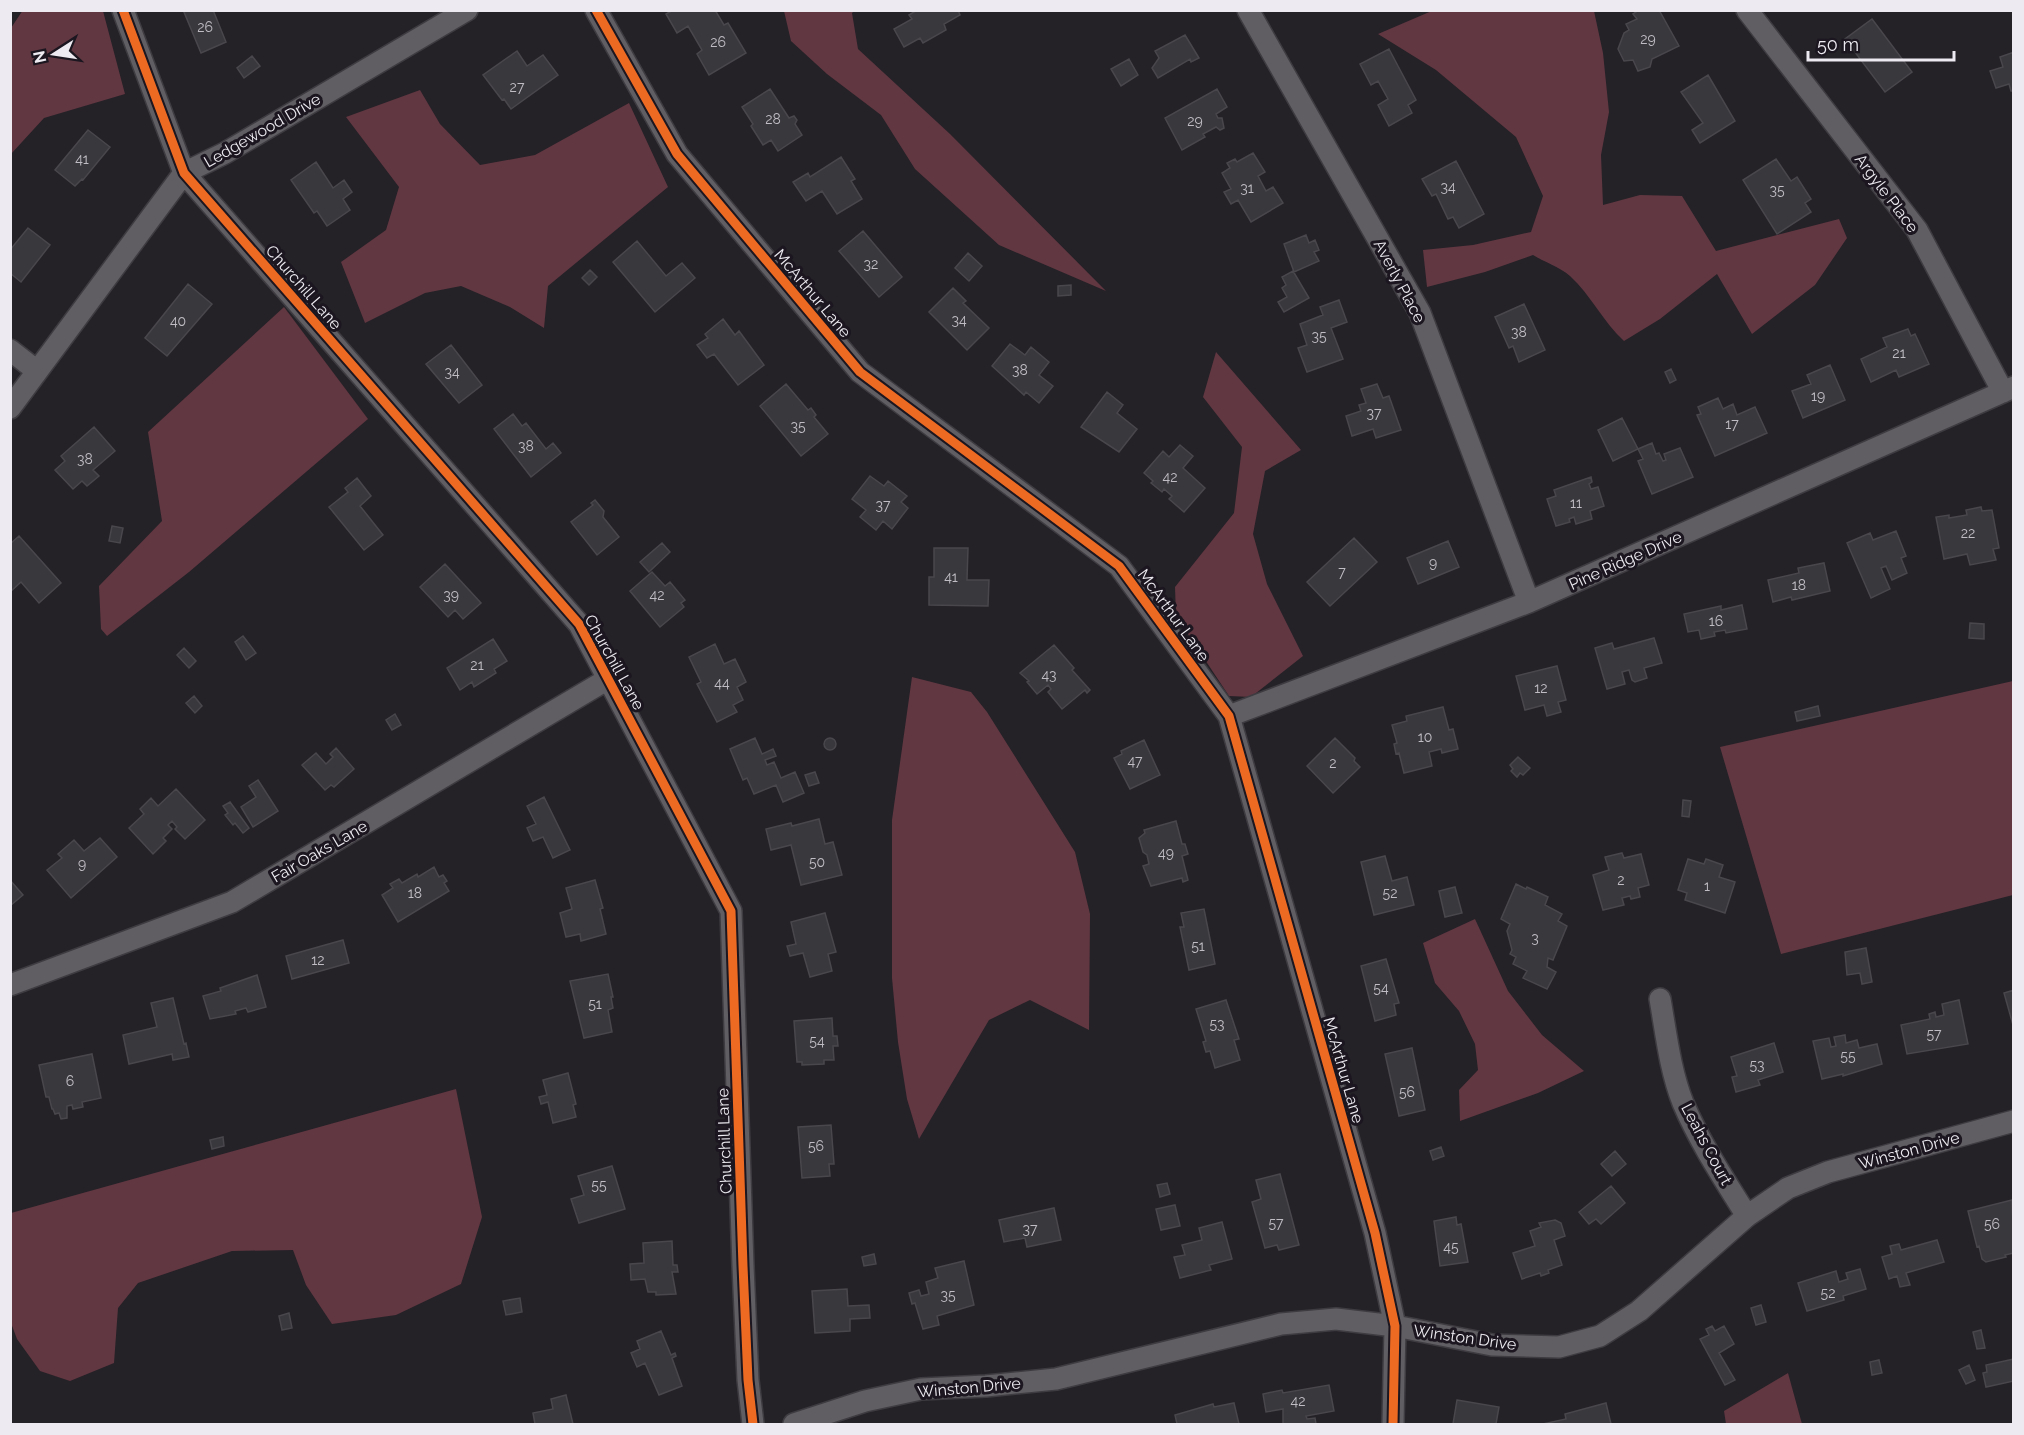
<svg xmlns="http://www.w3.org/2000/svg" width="2024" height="1435" viewBox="0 0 2024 1435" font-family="Raleway,sans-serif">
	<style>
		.green { fill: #613741 }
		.building { fill: #39383d; stroke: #49474c; stroke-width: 1.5 }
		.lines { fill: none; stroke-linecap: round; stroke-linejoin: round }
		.minor-casing { stroke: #3e3b41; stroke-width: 24 }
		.minor { stroke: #605e62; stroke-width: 21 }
		.cycleway-casing { stroke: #1b161f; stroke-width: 13 }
		.cycleway { stroke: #ed6a23; stroke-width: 9 }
		.labels { text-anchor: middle; stroke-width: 6; stroke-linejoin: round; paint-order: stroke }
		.number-label { font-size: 14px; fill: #c0bec4 }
		.street-label { font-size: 16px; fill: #edeaf1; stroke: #1b161f }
	</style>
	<rect width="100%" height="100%" fill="#242127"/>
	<!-- green -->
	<path class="green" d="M23,10L103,11L125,94L44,118L11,154V28Z
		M1434,10L1594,11L1603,53L1609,112L1601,155L1603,205L1640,195L1682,196L1716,251L1839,219L1847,238L1815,285L1752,334L1717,274L1660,319L1624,341C1603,322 1591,295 1570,276C1560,267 1544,262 1533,255L1485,272L1427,287L1423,250L1473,245L1531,232L1543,196L1516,137L1436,70L1378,34Z
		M784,11H854L852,13L858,49L950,134L1106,291L999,245L915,169L881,115L827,74L791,41Z
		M420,90L440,124L480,165L535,155L629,103L668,187L548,286L544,328L510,307L461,286L425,293L365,323L341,262L386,230L399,187L346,117Z
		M284,307L368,419L189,572L107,636L101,629L99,586L162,521L148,432Z
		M1216,352L1301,450L1265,471L1253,534L1267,584L1303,656L1251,697L1229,696L1176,616L1175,587L1234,513L1242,447L1203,397Z
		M912,677L971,692L987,712L1075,852L1090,914L1089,1030L1030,1000L989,1020L919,1139L907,1099L898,1042L892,978V820Z
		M2013,681V895L1781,954L1720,747Z
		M1475,919L1508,991L1542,1035L1584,1071L1538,1093L1460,1121L1459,1090L1478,1070L1475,1044L1459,1011L1435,983L1423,943Z
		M456,1089L482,1217L461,1284L396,1315L332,1324L306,1285L293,1250L232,1251L138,1283L118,1308L114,1363L70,1381L40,1371L17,1339L11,1323V1213Z
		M1788,1373L1802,1424H1726L1724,1411Z"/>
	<!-- building -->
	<path class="building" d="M188,10H213L226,42L201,53L184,12Z
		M673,10H715L724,25L728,23L746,53L709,75L697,54L702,50L688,26L677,33L666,14Z
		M917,10H958L960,15L944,24L946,30L923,43L920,38L904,47L894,29L912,19L909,15Z
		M1639,10H1659L1679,46L1652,59L1650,67L1638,71L1633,60L1624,61L1618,49L1624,33L1629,30L1626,24L1637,19L1633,14Z
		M1872,19L1912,72L1885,92L1845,39Z
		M1185,35L1199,58L1191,62L1190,59L1158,78L1152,68L1159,58L1155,51Z
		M1389,49L1416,100L1408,105L1412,113L1389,126L1378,105L1388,99L1378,81L1371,85L1360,64Z
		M517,51L527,66L543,55L558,75L511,109L504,99L502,100L483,75Z
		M2014,52V91H2011L2009,84L1996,88L1990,71L2003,67L2000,57Z
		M252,56L260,66L244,78L237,68Z
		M1129,59L1138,75L1121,86L1111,69Z
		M1708,75L1735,121L1700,143L1692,130L1703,123L1681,92Z
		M770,89L789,118L794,116L797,120L795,124L802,135L778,151L771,140L763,145L751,126L753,124L742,107Z
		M1217,89L1227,107L1216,114L1218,118H1222L1224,128L1220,130L1216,127L1203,134L1205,137L1182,150L1165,118Z
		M88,130L110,147L83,180L82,179L75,186L55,170Z
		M1253,153L1265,172L1258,176L1266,191L1273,187L1283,203L1251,222L1238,200L1231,204L1224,192L1231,189L1222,173L1230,168L1227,163L1235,159L1237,162Z
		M841,157L855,179L851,181L862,199L837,214L822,191L806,201L793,182L808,173L810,177Z
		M1776,159L1791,181L1797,177L1811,199L1805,203L1811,212L1777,234L1743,180Z
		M1456,161L1484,214L1459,228L1453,217L1448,219L1436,194L1432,196L1422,179Z
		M316,162L333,188L344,180L352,192L343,199L350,210L327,226L317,211L314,213L291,180Z
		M28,228L50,245L21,282L10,273V250Z
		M863,231L902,277L879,297L839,251Z
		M1306,235L1309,243L1315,240L1319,250L1314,252L1319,261L1294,272L1284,244Z
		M637,241L666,276L682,263L695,278L655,312L613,262Z
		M968,253L982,266L969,281L955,268Z
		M590,270L597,277L589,285L582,278Z
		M1293,271L1309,298L1284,312L1278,302L1287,297L1282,288L1286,285L1282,277Z
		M188,284L212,304L167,356L145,338Z
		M1071,285V295L1058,296V286Z
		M953,288L966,301L963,303L989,328L967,350L929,312Z
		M1339,300L1347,322L1331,328L1343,359L1307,372L1298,348L1307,345L1300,324L1323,315L1320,307Z
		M1524,304L1545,350L1519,362L1513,346L1509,348L1495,317Z
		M723,319L735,335L739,331L764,365L738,385L714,354L707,358L697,345L708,338L705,334Z
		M1908,329L1911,336L1915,334L1929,364L1899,377L1896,370L1871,382L1861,359L1887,347L1883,338Z
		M1010,344L1025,355L1031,347L1049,362L1039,375L1053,386L1039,403L1026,392L1024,395L992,366Z
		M451,345L482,385L459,403L426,364Z
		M1830,365L1845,400L1803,418L1792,391L1811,384L1807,375Z
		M1671,369L1676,380L1670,383L1665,372Z
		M786,384L808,410L811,408L816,415L814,417L828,434L801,456L760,406Z
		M1377,384L1383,398L1389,396L1401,430L1376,438L1373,429L1352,436L1346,416L1361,411L1359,405L1366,403L1361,389Z
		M1107,392L1123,405L1117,413L1137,429L1119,452L1081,427Z
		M1718,398L1723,409L1733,404L1737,415L1755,407L1767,433L1715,456L1697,415L1701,414L1698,407Z
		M513,414L522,426L526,423L546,449L553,443L561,453L531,477L494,429Z
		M1622,418L1638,449L1613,461L1598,430Z
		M94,427L115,451L93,470L99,476L87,486L82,481L73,489L55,470L65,461L61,456Z
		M1652,443L1656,454L1659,453L1663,461L1666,460L1664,454L1680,448L1693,477L1652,494L1638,461L1643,459L1638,449Z
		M1180,445L1193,456L1183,468L1205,488L1184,512L1169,499L1172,496L1164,489L1162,492L1151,483L1153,481L1144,473L1163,451L1169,457Z
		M870,476L884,486L888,481L907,496L901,502L908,508L892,529L883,521L876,530L860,517L866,510L852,499Z
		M1591,477L1592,482L1589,484L1591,489L1598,487L1604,506L1590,511L1592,519L1576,524L1574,517L1569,519L1570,522L1556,526L1547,499L1556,496L1554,490Z
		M357,478L371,496L360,506L383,535L364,550L329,507L348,492L345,488Z
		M595,500L604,511L603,517L619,537L597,555L571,522L593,505L591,503Z
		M1981,507L1982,511L1992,510L1999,548L1993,549L1996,560L1970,565L1967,554L1944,559L1936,517L1949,515V518L1967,515L1966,510Z
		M112,526L123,528L120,543L109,541Z
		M1896,531L1906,556L1901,558L1907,573L1892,580L1886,566L1881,568L1890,589L1871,598L1847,543L1870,533L1873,540Z
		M19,536L61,583L39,603L21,582L10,592V544Z
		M1354,538L1377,562L1330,606L1307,582Z
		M1448,541L1459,567L1418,584L1407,558Z
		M662,543L670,552L649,572L640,562Z
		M934,548H968L967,580H989L988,606L929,605V577H934Z
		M1824,563L1830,591L1792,600L1791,597L1773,602L1768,580L1799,573L1798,568Z
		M445,564L481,603L463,619L455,610L448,617L420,587Z
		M652,572L665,586L670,582L685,600L681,603L684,607L660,627L630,591Z
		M1742,605L1747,629L1726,633L1725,630L1714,632L1715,636L1701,639L1699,630L1688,632L1684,614L1721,606V610Z
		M1970,623L1984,624V639L1969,638Z
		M243,636L256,653L246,660L235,642Z
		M1654,638L1662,663L1644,668L1647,678L1635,682L1632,680L1629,670L1622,672L1625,684L1607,689L1595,648L1612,643L1614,649Z
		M493,639L507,661L494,669L496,673L474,687L472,682L460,690L447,668Z
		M715,644L724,664L735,659L746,682L737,687L743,700L733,705L737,712L717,722L697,684L701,682L689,657Z
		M1054,645L1074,668L1072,670L1090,690L1087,693L1085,690L1062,709L1048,692L1051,689L1048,685L1037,694L1027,682L1029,681L1020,673Z
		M184,648L196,661L189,668L177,655Z
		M1557,666L1566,700L1558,702L1561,712L1547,716L1544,705L1525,710L1516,676Z
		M194,696L202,706L195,713L186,703Z
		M1818,706L1820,716L1797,721L1795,712Z
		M1443,707L1449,730L1453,729L1458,749L1442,753L1441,749L1429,752L1432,766L1404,773L1399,753L1396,754L1394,744L1397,743L1392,725L1407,721L1406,716Z
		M395,714L401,725L392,730L386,720Z
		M824 744a6 6 0 1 1 12 0a6 6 0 1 1-12 0Z
		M755,738L762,754L773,749L776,756L765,760L767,765L774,762L781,778L795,772L804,793L783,802L776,785L754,794L747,778L743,780L730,749Z
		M1335,738L1355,758L1354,761L1360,767L1333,793L1307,766Z
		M1144,740L1160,775L1130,789L1114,758L1122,754L1121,751Z
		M336,748L354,769L334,787L331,785L325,790L302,765L316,753L326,764L333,757L330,754Z
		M1518,757L1530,768L1523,775L1520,773L1517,777L1511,771L1513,769L1510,765Z
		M815,772L819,783L809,786L805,775Z
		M258,780L278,811L253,827L241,807L256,797L249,786Z
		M176,789L205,820L185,839L175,829L177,827L172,821L168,825L172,829L163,838L166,841L153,854L129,828L144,814L140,809L151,798L158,806Z
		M544,797L570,850L553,858L543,837L533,841L527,828L536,824L527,806Z
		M1683,800L1691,801L1689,817L1682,816Z
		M230,802L249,828L243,833L235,823L233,825L225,815L228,813L223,806Z
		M819,819L825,844L833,842L842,875L801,885L791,845L771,850L766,829L791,823L792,826Z
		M1176,821L1182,844H1185L1188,854L1182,856L1188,880L1183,882L1182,878L1151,886L1143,866L1149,864L1147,855L1143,852L1139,838L1145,833L1144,830Z
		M100,838L117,857L71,898L47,870L62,858L58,854L74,840L84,851Z
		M1622,853L1624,858L1641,854L1649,885L1638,888L1640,897L1631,899L1630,896L1622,898L1624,905L1603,910L1593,875L1609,870L1605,857Z
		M1385,856L1392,881L1407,877L1414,905L1374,915L1361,862Z
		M1688,859L1704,864L1706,859L1723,865L1719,877L1735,882L1725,913L1685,900L1687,893L1678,890Z
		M434,867L439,877L443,875L447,881L444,883L449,891L398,922L382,895L393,888L390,884L399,879L402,883L417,874L418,877Z
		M10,880L23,895L10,906Z
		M595,880L603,908L600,909L606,934L581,941L580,934L566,937L560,913L572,909L566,888Z
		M1516,884L1526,889L1527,887L1548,897L1545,905L1562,914L1558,921L1567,926L1553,960L1548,958L1547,967L1556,972L1547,989L1523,978L1527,971L1513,964L1516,957L1510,954L1512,950L1507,931L1510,924L1501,919Z
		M1455,887L1462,913L1445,917L1439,891Z
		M1204,909L1215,964L1189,970L1180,927H1184L1181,913Z
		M825,913L836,952L828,954L832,971L810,977L803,953L790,956L787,946L796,944L791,922Z
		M343,940L349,963L292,979L286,956Z
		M1866,948L1872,982L1862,984L1860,973L1847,975L1845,952Z
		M1386,959L1399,1003L1394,1004L1396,1015L1375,1021L1361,966Z
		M608,974L613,997H611L613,1008L608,1010L612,1032L584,1038L570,981Z
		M257,975L266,1007L248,1012L246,1008L235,1011L236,1014L210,1019L203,996L221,991L220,988Z
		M2014,990V1024L2013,1025L2004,993Z
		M173,998L184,1044L186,1043L189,1057L173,1060L172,1054L129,1064L123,1035L157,1027L151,1003Z
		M1226,1000L1239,1039L1234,1040L1240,1060L1215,1068L1210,1051L1206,1052L1203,1042L1206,1041L1196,1009Z
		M1959,1000L1968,1044L1907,1054L1901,1025L1930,1019L1929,1014L1935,1012L1936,1017L1944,1015L1942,1004Z
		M832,1018L833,1036H837L838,1046H833L834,1060H824V1064L802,1065V1062H797L794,1021Z
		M1845,1035L1846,1043L1857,1040L1859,1048L1877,1044L1882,1064L1843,1076V1074L1822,1079L1813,1041L1829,1038L1831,1047L1836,1046L1834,1037Z
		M1774,1043L1783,1072L1758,1080L1760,1085L1736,1092L1732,1077L1737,1076L1731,1057Z
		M1412,1048L1425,1110L1399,1116L1385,1054Z
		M92,1054L101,1098L82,1102L83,1107L73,1109L72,1105L67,1106V1118L61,1119L59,1113L55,1114L53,1109H52L49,1097H46L39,1065Z
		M568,1073L576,1104L573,1105L576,1117L553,1123L548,1102L541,1104L539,1097L547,1095L543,1080Z
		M831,1125L834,1164H829L830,1176L802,1178L798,1127Z
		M223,1137L224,1146L212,1149L210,1140Z
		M1441,1147L1444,1156L1433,1160L1430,1151Z
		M1615,1151L1626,1164L1612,1176L1601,1164Z
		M612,1166L625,1209L579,1223L571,1199L584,1195L578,1176Z
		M1280,1174L1299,1245L1279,1250L1277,1245L1265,1248L1252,1202L1261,1199L1256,1180Z
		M1167,1183L1170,1194L1160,1197L1157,1185Z
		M1611,1186L1625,1203L1601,1224L1596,1219L1589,1224L1579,1212Z
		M2012,1200L2014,1253L2005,1255L2006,1257L1986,1262L1982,1259L1979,1246L1977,1247L1968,1211Z
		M1175,1205L1180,1226L1161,1230L1156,1209Z
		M1054,1208L1061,1240L1027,1247L1025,1238L1004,1242L999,1220Z
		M1456,1217L1457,1225L1461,1224L1468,1262L1440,1266L1434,1221Z
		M1555,1220L1561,1223L1565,1236L1554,1240L1562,1265L1548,1270L1549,1273L1541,1276L1540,1273L1522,1279L1513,1253L1535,1246L1530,1231L1541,1227L1539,1223Z
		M1222,1222L1232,1259L1209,1265L1211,1270L1180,1278L1174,1257L1185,1255L1182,1245L1202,1240L1199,1228Z
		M1937,1240L1944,1262L1906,1273L1910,1285L1900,1287L1897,1276L1889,1279L1882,1257L1892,1254L1890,1246L1899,1244L1901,1250Z
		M672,1241L673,1265H677L678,1272H672L676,1294L656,1295V1292H648L645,1279L631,1280L630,1264L644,1263L643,1243Z
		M874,1254L876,1264L864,1266L862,1257Z
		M964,1261L974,1305L937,1316L939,1325L923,1329L915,1303L912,1304L909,1293L919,1290L921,1296L929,1294L926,1282L938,1278L935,1268Z
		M1860,1269L1866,1289L1843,1296L1844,1300L1807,1311L1798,1283L1836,1271L1839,1282L1848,1279L1846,1273Z
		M847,1289L848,1306L869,1305L870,1318L850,1319V1331L815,1333L812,1291Z
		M520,1298L522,1312L506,1315L503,1301Z
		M1761,1305L1766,1322L1756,1325L1751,1308Z
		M289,1313L292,1328L282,1330L279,1316Z
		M1712,1326L1715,1331L1724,1326L1734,1344L1719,1353L1735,1380L1725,1385L1700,1339L1709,1335L1706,1329Z
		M1981,1330L1985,1348L1977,1349L1973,1332Z
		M661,1331L671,1355L675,1353L676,1356L672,1358L682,1386L659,1395L645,1363L637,1367L631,1353L640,1349L637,1341Z
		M2014,1359V1381L1986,1387L1983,1373L1987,1372L1986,1365Z
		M1879,1360L1882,1373L1872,1375L1870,1362Z
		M1969,1365L1975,1380L1966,1384L1959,1370Z
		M1329,1385L1334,1411L1306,1416L1307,1419L1315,1418L1316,1424H1283V1409L1266,1412L1263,1394L1282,1390L1283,1393Z
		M566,1395L573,1424H535L533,1413L553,1409L551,1399Z
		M1457,1400L1499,1407L1496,1424H1453Z
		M1234,1403L1239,1424H1177L1175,1415L1213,1404L1214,1407Z
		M1606,1403L1611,1424H1543L1566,1419L1565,1414Z"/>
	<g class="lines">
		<!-- minor casing -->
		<g class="minor-casing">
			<path id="minor" d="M123,10L184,173L579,624L731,911L743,1266L748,1380L753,1424
				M596,10L677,154L860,372L1119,566L1229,716L1375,1233L1395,1326L1393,1424
				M1248,10L1420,313L1529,602
				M1747,10L1917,230L2003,392
				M10,350L37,371
				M10,408L184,173L225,153L467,10
				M1229,716L1529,602L2014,387
				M10,985L232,902L608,679
				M1660,999C1666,1033 1670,1070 1683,1103C1700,1143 1724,1179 1747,1216
				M794,1424L865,1401L921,1389L986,1386L1056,1379L1281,1324L1336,1319L1395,1326L1492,1345L1559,1347L1600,1336L1639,1311L1747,1216L1788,1188L1828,1172L2014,1121"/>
		</g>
		<!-- minor -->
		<use href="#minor" class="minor"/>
		<!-- cycleway casing -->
		<g class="cycleway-casing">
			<path id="cycleway" d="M123,10L184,173L579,624L731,911L743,1266L748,1380L753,1424
				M596,10L677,154L860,372L1119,566L1229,716L1375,1233L1395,1326L1393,1424"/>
		</g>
		<!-- cycleway -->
		<use href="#cycleway" class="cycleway"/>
	</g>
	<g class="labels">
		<!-- number labels -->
		<g class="number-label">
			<text x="205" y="32">26</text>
			<text x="1648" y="44">29</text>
			<text x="718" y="47">26</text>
			<text x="517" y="92">27</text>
			<text x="773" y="124">28</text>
			<text x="1195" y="126">29</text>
			<text x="82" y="164">41</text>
			<text x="1448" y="192">34</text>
			<text x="1247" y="193">31</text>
			<text x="1777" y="195">35</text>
			<text x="871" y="269">32</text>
			<text x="959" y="325">34</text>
			<text x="178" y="326">40</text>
			<text x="1519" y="337">38</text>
			<text x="1319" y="341">35</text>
			<text x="1899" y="358">21</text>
			<text x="1020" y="375">38</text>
			<text x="452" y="377">34</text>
			<text x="1818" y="401">19</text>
			<text x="1374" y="418">37</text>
			<text x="1732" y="429">17</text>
			<text x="798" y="431">35</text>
			<text x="526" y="451">38</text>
			<text x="85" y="464">38</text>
			<text x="1170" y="482">42</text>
			<text x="1576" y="508">11</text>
			<text x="883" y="510">37</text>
			<text x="1968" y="538">22</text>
			<text x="1433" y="568">9</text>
			<text x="1342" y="577">7</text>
			<text x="951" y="582">41</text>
			<text x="1799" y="590">18</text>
			<text x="451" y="600">39</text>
			<text x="657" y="600">42</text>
			<text x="1716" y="626">16</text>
			<text x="477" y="670">21</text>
			<text x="1049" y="680">43</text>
			<text x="722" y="688">44</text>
			<text x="1541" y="693">12</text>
			<text x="1425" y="742">10</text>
			<text x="1135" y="766">47</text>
			<text x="1333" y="768">2</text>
			<text x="1166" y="858">49</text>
			<text x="817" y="867">50</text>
			<text x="82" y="869">9</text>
			<text x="1621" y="885">2</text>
			<text x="1707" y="891">1</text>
			<text x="415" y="898">18</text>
			<text x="1390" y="898">52</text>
			<text x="1535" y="943">3</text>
			<text x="1198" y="951">51</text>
			<text x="318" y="965">12</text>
			<text x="1381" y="993">54</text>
			<text x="595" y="1009">51</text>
			<text x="1217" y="1029">53</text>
			<text x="1934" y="1039">57</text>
			<text x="817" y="1046">54</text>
			<text x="1848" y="1061">55</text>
			<text x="1757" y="1070">53</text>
			<text x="70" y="1086">6</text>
			<text x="1407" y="1097">56</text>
			<text x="816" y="1151">56</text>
			<text x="599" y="1190">55</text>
			<text x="1276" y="1228">57</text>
			<text x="1992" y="1229">56</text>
			<text x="1030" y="1234">37</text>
			<text x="1451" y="1252">45</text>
			<text x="1828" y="1298">52</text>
			<text x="948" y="1300">35</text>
			<text x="1298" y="1406">42</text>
		</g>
		<!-- street labels -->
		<g class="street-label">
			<text transform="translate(262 130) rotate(-30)" y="6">Ledgewood Drive</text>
			<text transform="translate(1887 193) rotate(53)" y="6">Argyle Place</text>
			<text transform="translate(1400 281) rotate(62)" y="6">Averly Place</text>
			<text transform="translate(304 287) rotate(49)" y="6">Churchill Lane</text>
			<text transform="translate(813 293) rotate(50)" y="6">McArthur Lane</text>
			<text transform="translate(1625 560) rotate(-24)" y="6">Pine Ridge Drive</text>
			<text transform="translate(1174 615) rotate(54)" y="6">McArthur Lane</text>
			<text transform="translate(615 662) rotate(61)" y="6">Churchill Lane</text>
			<text transform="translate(319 851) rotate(-30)" y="6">Fair Oaks Lane</text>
			<text transform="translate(1344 1070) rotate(74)" y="6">McArthur Lane</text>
			<text transform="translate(724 1141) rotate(-92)" y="6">Churchill Lane</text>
			<text transform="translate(1707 1144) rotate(62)" y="6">Leahs Court</text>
			<text transform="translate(1909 1150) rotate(-15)" y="6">Winston Drive</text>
			<text transform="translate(1465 1337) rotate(8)" y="6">Winston Drive</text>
			<text transform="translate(969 1387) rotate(-5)" y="6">Winston Drive</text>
		</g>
	</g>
	<!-- border -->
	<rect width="2024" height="1435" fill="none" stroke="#edeaf1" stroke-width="24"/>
	<!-- north arrow -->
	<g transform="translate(54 54) rotate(258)" stroke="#1b161f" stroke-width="4.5" paint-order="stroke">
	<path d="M0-4.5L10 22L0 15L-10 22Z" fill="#edeaf1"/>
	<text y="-9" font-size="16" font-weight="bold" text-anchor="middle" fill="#edeaf1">N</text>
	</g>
	<!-- scale -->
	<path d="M1808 51v9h146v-9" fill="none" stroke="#edeaf1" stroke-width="3"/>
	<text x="1817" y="51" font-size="18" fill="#edeaf1" stroke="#1b161f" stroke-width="4.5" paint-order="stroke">50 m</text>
</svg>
